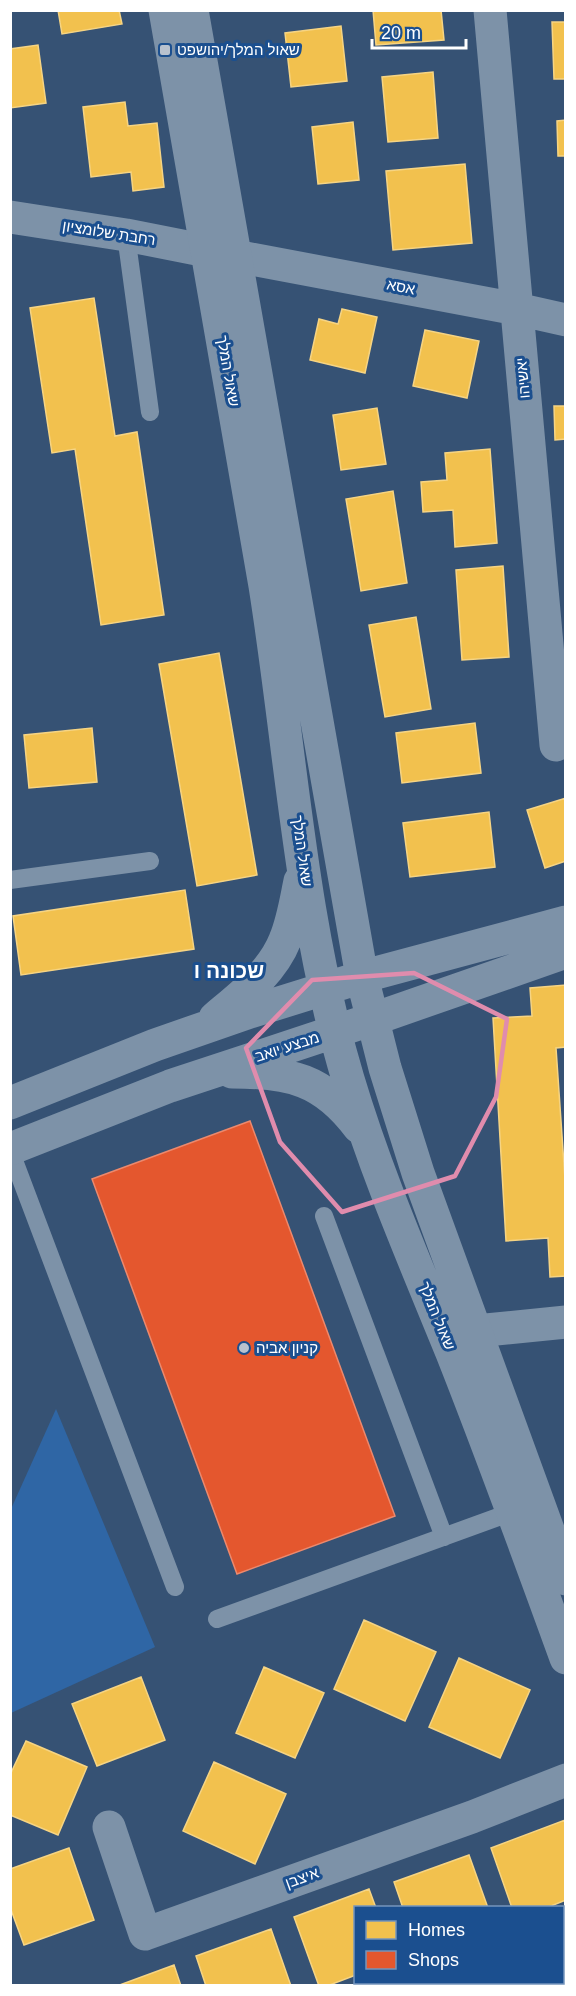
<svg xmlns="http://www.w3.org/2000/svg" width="576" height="1996" viewBox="0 0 576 1996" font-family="Helvetica,'Noto Sans Hebrew',sans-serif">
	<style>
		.green { fill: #2f66a5 }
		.homes { fill: #f2c14e; stroke: #f6d483; stroke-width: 1.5 }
		.shops { fill: #e4572e; stroke: #ec896d; stroke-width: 1.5 }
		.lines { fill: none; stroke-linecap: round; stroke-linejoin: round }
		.service { stroke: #7d92a8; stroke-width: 18 }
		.minor { stroke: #7d92a8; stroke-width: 33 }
		.tertiary { stroke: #7d92a8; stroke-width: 33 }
		.marked { fill: none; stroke: #e08cad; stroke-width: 4.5; stroke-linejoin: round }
		.poi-dot { fill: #b9c2ce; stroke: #1b4f8f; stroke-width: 2 }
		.labels { text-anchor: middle; stroke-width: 6; stroke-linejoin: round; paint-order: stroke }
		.poi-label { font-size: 15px; fill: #fff; stroke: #1b4f8f; text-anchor: start }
		.street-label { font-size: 15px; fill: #fff; stroke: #1b4f8f }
		.district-label { font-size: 21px; font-weight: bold; fill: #fff; stroke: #1b4f8f }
	</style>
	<rect width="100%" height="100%" fill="#365274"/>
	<!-- green -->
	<path class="green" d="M56,1409L155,1647L11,1713V1509Z"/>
	<!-- homes -->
	<path class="homes" d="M58,10H119L122,24L62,34Z
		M373,10H441L444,40L376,45Z
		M552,22H566V79H554Z
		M341,26L347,81L291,87L285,33Z
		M38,45L46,103L10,108V49Z
		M433,72L438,138L388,142L382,77Z
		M125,102L128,126L157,123L164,187L133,191L131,172L91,177L83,107Z
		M566,120V156H558L557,121Z
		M353,122L359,180L318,184L312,127Z
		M465,164L472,243L393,250L386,171Z
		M94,298L115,436L137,432L164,615L101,625L75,449L52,453L30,308Z
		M342,309L377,317L365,373L310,360L319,319L338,324Z
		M425,330L479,341L467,398L413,386Z
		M554,406H566V439L555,440Z
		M377,408L386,464L341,470L333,415Z
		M490,449L497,543L455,547L453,510L423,512L421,482L447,480L445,453Z
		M393,491L407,583L361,591L346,499Z
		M503,566L509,657L462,660L456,570Z
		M416,617L431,709L385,717L369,625Z
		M219,653L257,875L197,886L159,664Z
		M475,723L481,773L402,783L396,733Z
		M92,728L97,782L29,788L24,735Z
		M566,798V861L545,868L527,810Z
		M489,812L495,867L410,877L403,823Z
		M185,890L194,949L21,975L13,916Z
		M566,985V1047L556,1048L566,1194V1276L550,1277L548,1238L506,1241L493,1018L532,1016L530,988Z
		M364,1620L436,1652L405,1721L334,1689Z
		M459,1658L530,1690L500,1758L429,1727Z
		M264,1667L324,1693L295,1758L236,1733Z
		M141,1677L165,1740L97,1766L72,1704Z
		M26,1741L87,1767L58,1835L10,1815V1775Z
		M214,1762L286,1794L255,1864L183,1831Z
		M565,1820L566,1900L546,1908H512L491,1848Z
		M69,1848L94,1920L24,1945L10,1907V1869Z
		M469,1855L488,1908H403L394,1882Z
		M369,1889L376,1908H356V1975L327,1986H319L294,1917Z
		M271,1929L291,1986H206L196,1956Z
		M174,1965L181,1986H117Z
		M566,1970V1986H524L532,1982H562V1971Z"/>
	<!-- shops -->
	<path class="shops" d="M250,1121L395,1516L237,1574L92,1179Z"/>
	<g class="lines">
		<!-- service -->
		<path class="service" d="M126,235L150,412
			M10,880L150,861
			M10,1150L175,1587
			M324,1216L444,1537
			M217,1619L512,1512"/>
		<!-- minor -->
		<path class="minor" d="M490,10L556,745
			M10,217L126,235L207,251
			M235,256L517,309L566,320
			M476,1331L566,1322
			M109,1827L145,1934L472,1817L566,1780"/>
		<!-- tertiary -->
		<path class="tertiary" d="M165,10L265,586C291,750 300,919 348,1079C376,1173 415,1262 452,1353C492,1454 529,1556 566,1658
			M192,10L362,977L385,1068L418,1173L566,1579
			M215,1018C241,996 272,973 285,940C293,921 296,900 300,881
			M232,1072C290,1072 323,1079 359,1127
			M10,1103L155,1045L250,1012L372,974L566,922
			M10,1149L170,1086L385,1015L566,952"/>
	</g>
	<!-- marked area -->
	<path class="marked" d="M414,973L507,1019L496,1097L455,1176L342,1212L280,1142L246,1048L312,980Z"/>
	<!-- markers -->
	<g class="poi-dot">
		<rect x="159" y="44" width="12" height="12" rx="3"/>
		<circle cx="244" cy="1348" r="6"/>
	</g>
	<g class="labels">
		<!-- poi labels -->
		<g class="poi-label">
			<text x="177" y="55">שאול המלך/יהושפט</text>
			<text x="256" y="1353">קניון אביה</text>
		</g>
		<!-- street labels -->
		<g class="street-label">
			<text transform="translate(109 233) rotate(9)" y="5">רחבת שלומציון</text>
			<text transform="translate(401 287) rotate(11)" y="5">אסא</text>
			<text transform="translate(228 371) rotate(80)" y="5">שאול המלך</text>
			<text transform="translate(523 378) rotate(-95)" y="5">יאשיהו</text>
			<text transform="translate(302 851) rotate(82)" y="5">שאול המלך</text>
			<text transform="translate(287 1047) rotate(-18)" y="5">מבצע יואב</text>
			<text transform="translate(437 1316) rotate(68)" y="5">שאול המלך</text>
			<text transform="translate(302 1878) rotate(-20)" y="5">איצבן</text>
		</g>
		<!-- district labels -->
		<g class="district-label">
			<text x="229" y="978">שכונה ו</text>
		</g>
	</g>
	<!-- border -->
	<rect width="576" height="1996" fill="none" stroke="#ffffff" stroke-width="24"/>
	<!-- legend -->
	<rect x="354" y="1906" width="210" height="78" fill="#1b4f8f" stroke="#7695bc" stroke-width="1.5"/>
	<rect x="366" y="1921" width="30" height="18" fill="#f2c14e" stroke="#7695bc" stroke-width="1.5"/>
	<text x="408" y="1936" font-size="18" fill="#ffffff">Homes</text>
	<rect x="366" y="1951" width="30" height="18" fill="#e4572e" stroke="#7695bc" stroke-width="1.5"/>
	<text x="408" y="1966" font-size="18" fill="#ffffff">Shops</text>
	<!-- scale -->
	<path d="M372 39v9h94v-9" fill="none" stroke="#ffffff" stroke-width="3"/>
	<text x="381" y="39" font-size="18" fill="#ffffff" stroke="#1b4f8f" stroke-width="4.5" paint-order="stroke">20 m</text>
</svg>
